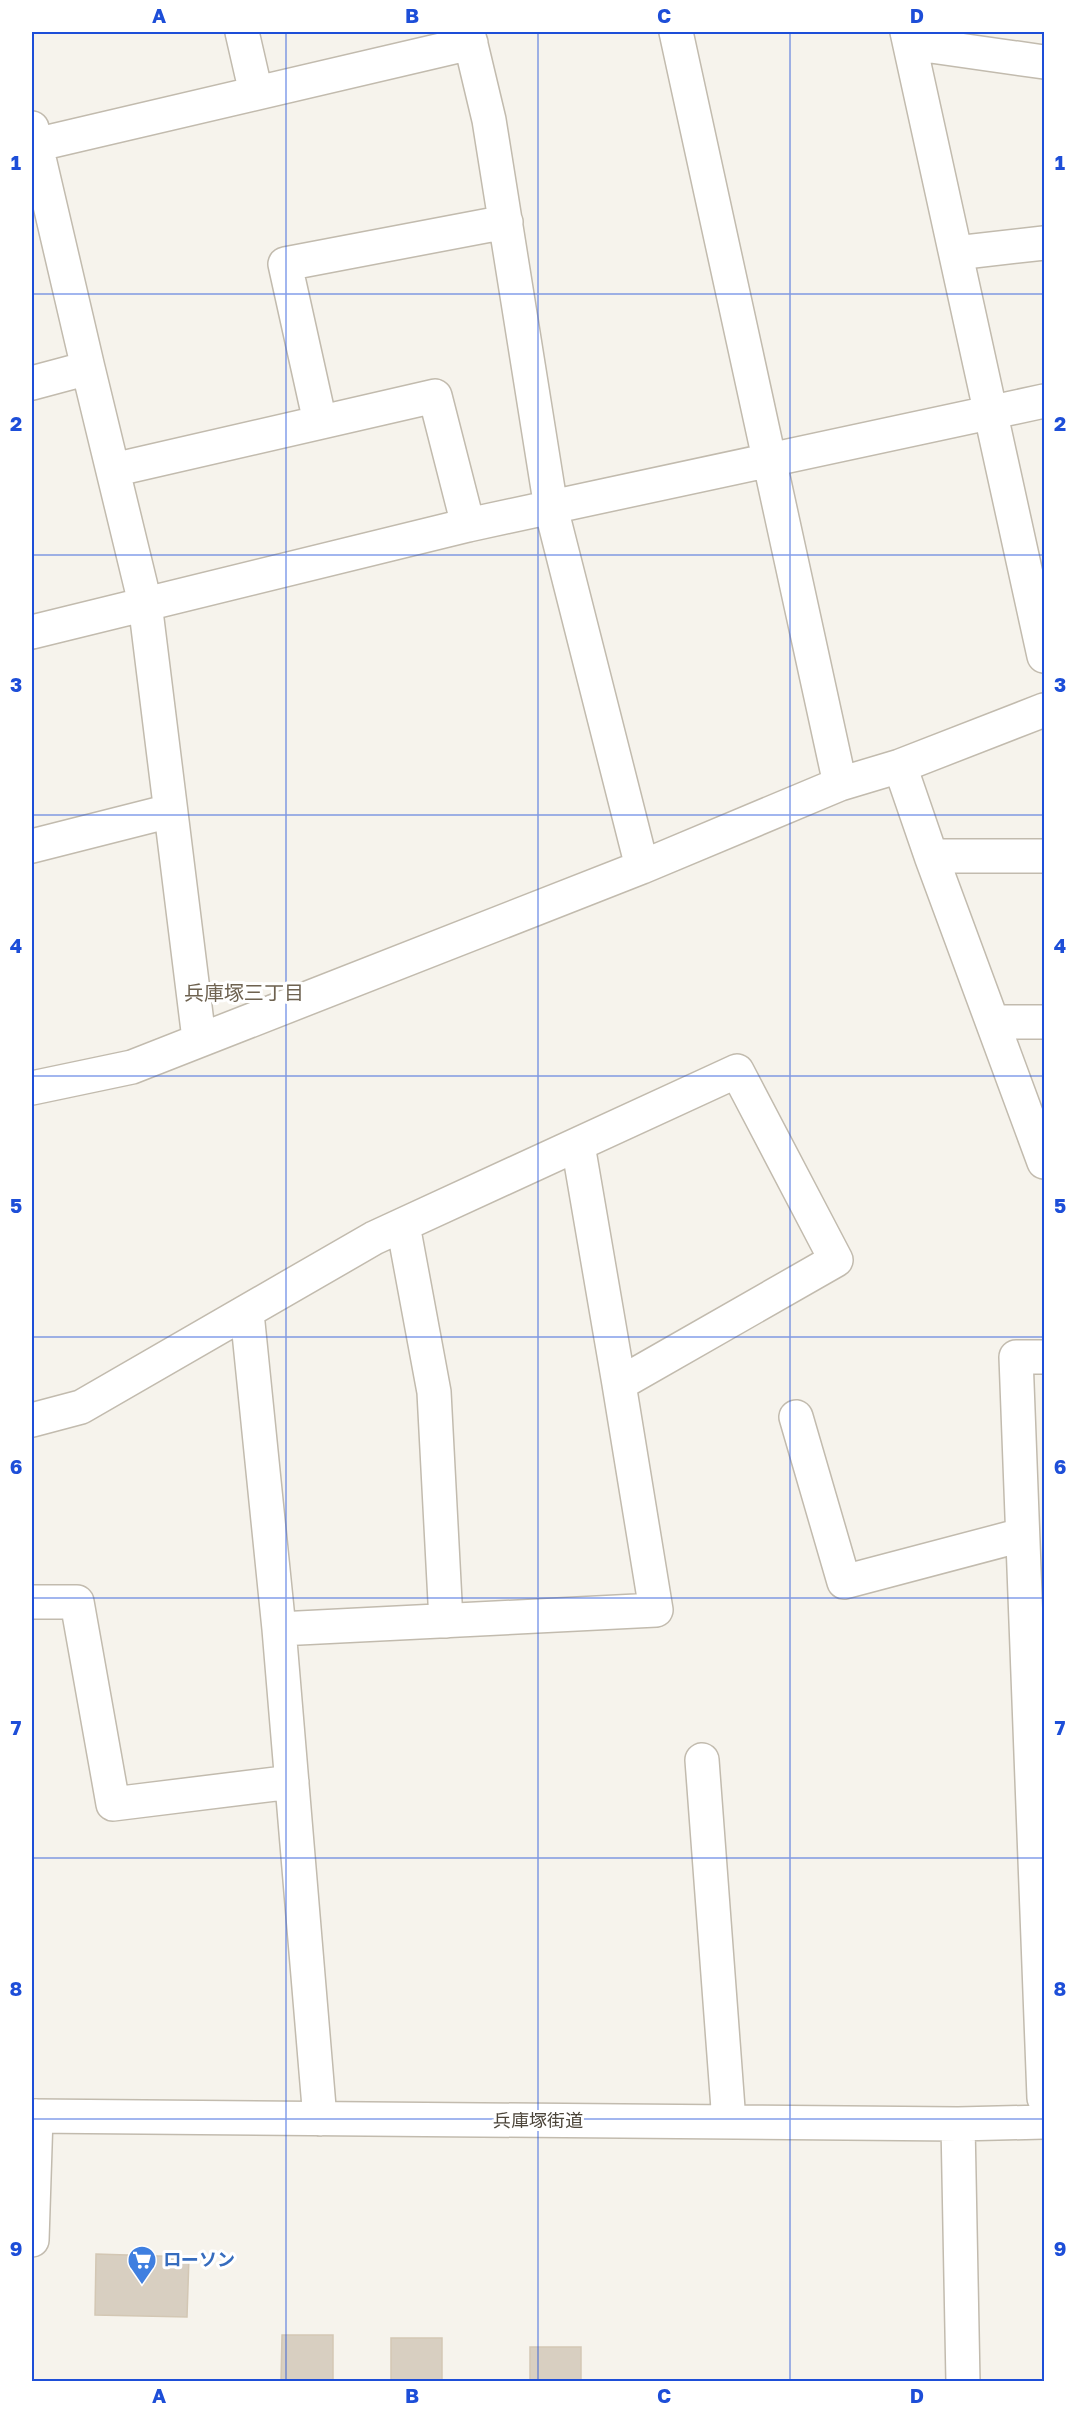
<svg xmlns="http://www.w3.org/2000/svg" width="1076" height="2413" viewBox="0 0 1076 2413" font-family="'Golos Text','Noto Sans JP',sans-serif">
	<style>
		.building { fill: #d8cfc1; stroke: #d3c7b4; stroke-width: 1.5 }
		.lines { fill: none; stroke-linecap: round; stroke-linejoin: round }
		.minor-casing { stroke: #c2bbae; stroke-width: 36 }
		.minor { stroke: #fff; stroke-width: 33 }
		.grid { fill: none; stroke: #1d4ed8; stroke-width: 1.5; stroke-opacity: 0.55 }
		.labels { text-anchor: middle; stroke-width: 6; stroke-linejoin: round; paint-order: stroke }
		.street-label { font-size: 18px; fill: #4b4439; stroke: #fff }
		.shop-label { font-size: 18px; font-weight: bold; fill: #366cbe; stroke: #fff; text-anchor: start }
		.neighbourhood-label { font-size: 20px; fill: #6e6250; stroke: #fff }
		.neatline { fill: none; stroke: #1d4ed8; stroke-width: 2 }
		.grid-label { font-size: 20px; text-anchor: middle; font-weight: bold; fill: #1d4ed8 }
	</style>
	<rect width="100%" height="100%" fill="#f6f3ec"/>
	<!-- building -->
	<path class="building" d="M96,2254L189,2257L187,2317L95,2315Z
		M282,2335H333V2382H281Z
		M391,2338H442V2382H391Z
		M530,2347H581V2382H530Z"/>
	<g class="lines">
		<!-- minor casing -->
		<g class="minor-casing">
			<path id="minor" d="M242,32L256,93
				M468,32L489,120L551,508L642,867
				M676,32L840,784
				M907,32L1044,656
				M910,43L1044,62
				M32,128L88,368L32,383
				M35,145L471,43
				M956,253L1044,243
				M88,368L145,603L199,1039
				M320,422L285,264L506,222
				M113,470L435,396L468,525
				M32,632L468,525L1044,401
				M900,766L931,856H1044
				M32,846L170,811
				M931,856L1044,1162
				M993,1022H1044
				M32,1088L132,1067L642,867L840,784L900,766L1044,710
				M578,1145L619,1384
				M403,1225L434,1392L446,1621
				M247,1313L279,1629
				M1044,1357H1016L1044,2098
				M796,1417L844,1582L1022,1535
				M32,1420L81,1407L374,1238L737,1071L836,1260L619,1384L656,1610L279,1629L320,2119
				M32,1602H77L113,1804L292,1782
				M702,1760L729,2122
				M32,2116L958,2124L1044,2122
				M958,2124L963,2382
				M32,2240L36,2116"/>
		</g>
		<!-- minor -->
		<use href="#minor" class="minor"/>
	</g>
	<!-- grid -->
	<path class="grid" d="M286,32V2382M538,32V2382M790,32V2382M32,294H1044M32,555H1044M32,815H1044M32,1076H1044M32,1337H1044M32,1598H1044M32,1858H1044M32,2119H1044"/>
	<!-- icons -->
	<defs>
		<g id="supermarket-pin" transform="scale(1.5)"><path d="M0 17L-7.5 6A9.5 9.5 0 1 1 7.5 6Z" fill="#3f7fe0" stroke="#fff"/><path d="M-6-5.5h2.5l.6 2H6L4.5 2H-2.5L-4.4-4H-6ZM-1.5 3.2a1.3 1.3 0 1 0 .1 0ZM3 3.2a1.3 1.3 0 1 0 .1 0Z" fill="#fff"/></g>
	</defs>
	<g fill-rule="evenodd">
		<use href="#supermarket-pin" x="142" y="2260"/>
	</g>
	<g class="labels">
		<!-- street labels -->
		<g class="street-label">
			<text x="538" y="2127">兵庫塚街道</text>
		</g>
		<!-- shop labels -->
		<g class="shop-label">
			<text x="163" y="2266">ローソン</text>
		</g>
		<!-- neighbourhood labels -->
		<g class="neighbourhood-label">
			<text x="244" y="1000">兵庫塚三丁目</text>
		</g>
	</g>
	<!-- border -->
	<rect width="1076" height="2413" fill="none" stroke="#ffffff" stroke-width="66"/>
	<rect x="33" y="33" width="1010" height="2347" class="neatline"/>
	<g class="grid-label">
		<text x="159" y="23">A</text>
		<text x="412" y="23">B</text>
		<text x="664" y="23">C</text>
		<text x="917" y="23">D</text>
		<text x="16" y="170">1</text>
		<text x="1060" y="170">1</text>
		<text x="16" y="431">2</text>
		<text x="1060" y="431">2</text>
		<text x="16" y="692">3</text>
		<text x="1060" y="692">3</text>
		<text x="16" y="953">4</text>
		<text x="1060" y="953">4</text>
		<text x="16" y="1213">5</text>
		<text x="1060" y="1213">5</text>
		<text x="16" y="1474">6</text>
		<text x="1060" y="1474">6</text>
		<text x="16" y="1735">7</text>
		<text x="1060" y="1735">7</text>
		<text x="16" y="1996">8</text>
		<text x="1060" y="1996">8</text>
		<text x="16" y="2256">9</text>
		<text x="1060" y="2256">9</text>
		<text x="159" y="2403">A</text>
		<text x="412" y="2403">B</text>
		<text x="664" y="2403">C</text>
		<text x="917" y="2403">D</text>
	</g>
</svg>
